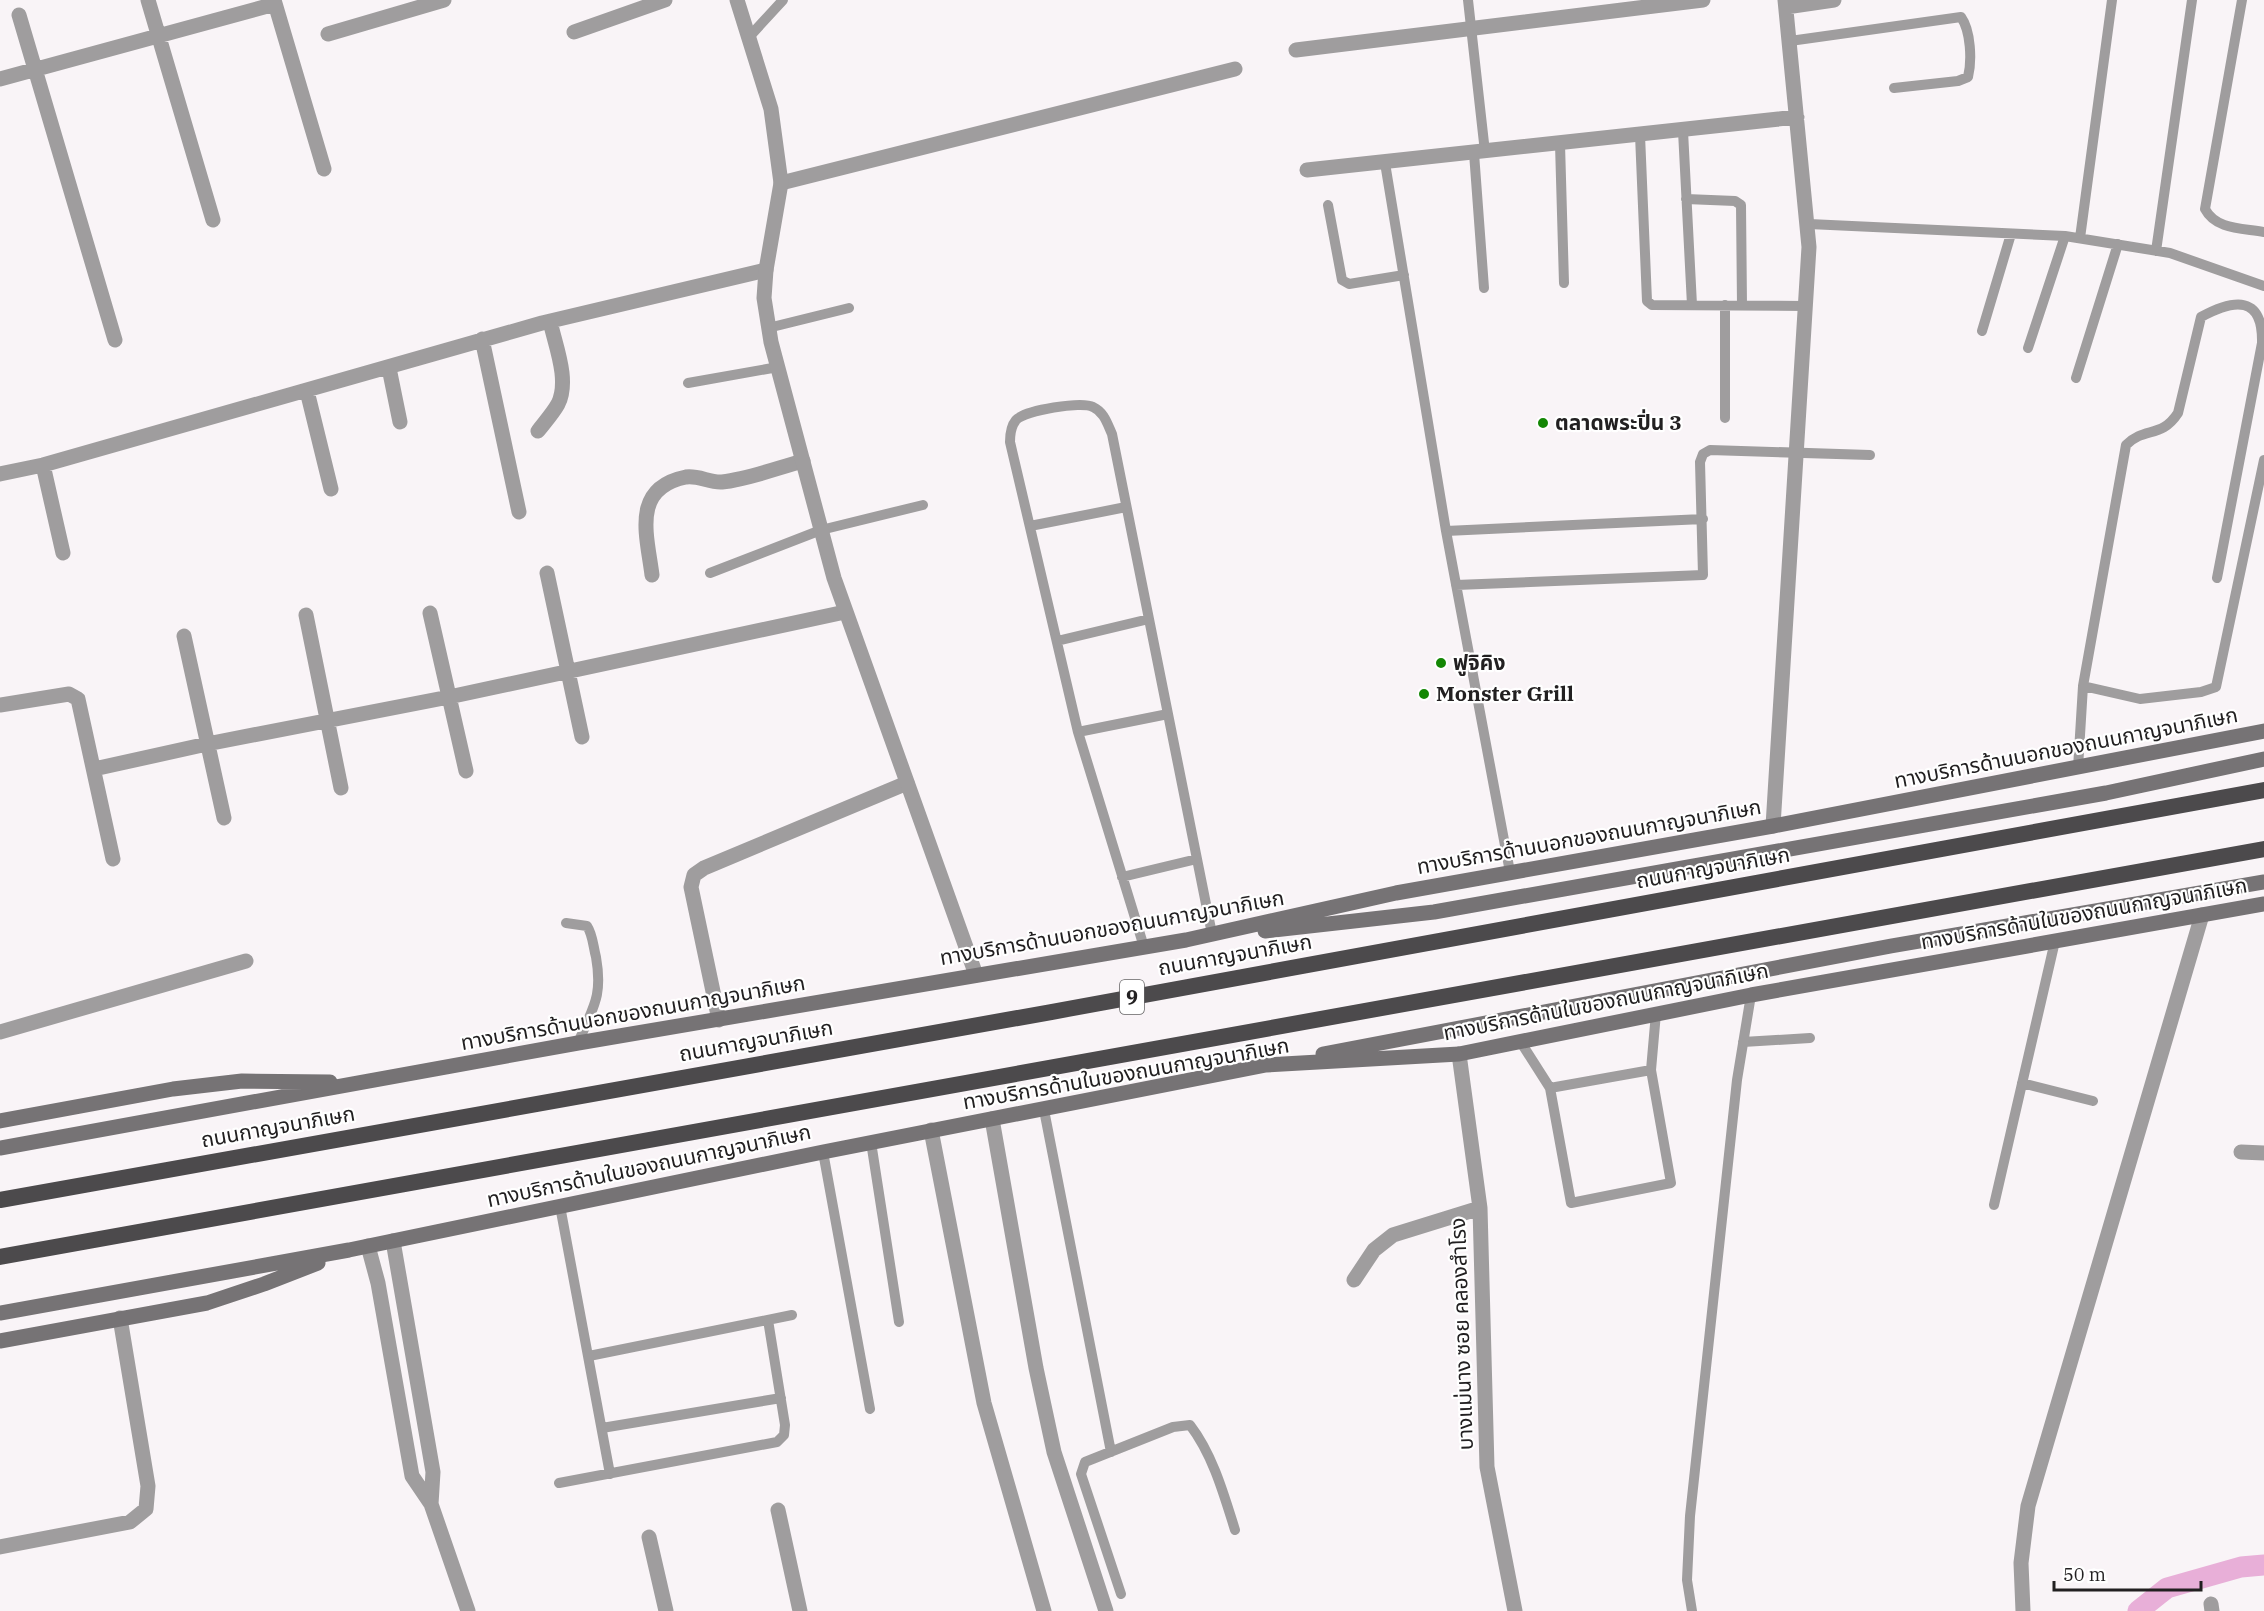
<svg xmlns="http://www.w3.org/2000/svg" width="2264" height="1611" viewBox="0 0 2264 1611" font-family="'IBM Plex Serif','Noto Sans Thai',serif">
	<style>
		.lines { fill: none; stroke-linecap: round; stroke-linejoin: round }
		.canal { stroke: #e8afd8; stroke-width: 21 }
		.service { stroke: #9f9d9e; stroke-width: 10 }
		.minor { stroke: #9f9d9e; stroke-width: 15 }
		.tertiary { stroke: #9f9d9e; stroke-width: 15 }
		.secondary { stroke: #767375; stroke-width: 15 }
		.trunk { stroke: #4c4a4c; stroke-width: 16 }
		.poi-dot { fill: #148705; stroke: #fff; stroke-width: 2 }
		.labels { text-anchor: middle; stroke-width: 4.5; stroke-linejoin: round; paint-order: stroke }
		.shield { fill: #fff; stroke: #646364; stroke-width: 1.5 }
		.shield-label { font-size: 20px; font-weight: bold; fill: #222021 }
		.poi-label { font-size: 21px; font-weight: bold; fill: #222021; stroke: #fff; text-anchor: start }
		.street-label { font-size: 21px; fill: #222021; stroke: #fff }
	</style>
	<rect width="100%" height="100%" fill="#f9f4f7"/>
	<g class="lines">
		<!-- canal -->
		<path class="canal" d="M2138,1611L2167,1588L2241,1567L2264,1565"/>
		<!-- service -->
		<path class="service" d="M1468,0L1485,152
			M2242,0L2205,209C2216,230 2243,228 2264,232
			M750,36L783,0
			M1790,41L1961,17C1971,31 1972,61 1968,77L1958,81L1894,88
			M1683,131L1692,305
			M1640,135L1647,301L1652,305L1805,306
			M1560,144L1564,283
			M1474,153L1484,288
			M1385,163L1446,531L1510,872
			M1686,199L1735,201L1741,205L1742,305
			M1328,205L1342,280L1349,284L1404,275
			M1809,224L2065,236L2170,253L2264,286
			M2080,238L2112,0
			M2156,251L2192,0
			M768,328L849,308
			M1982,331L2011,234
			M2028,348L2065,236
			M2076,378L2118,244
			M688,383L778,367
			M1725,418V305
			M1030,526L1126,507
			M1446,531L1703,519
			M710,573L821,530L923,505
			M1456,585L1703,575L1700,462L1703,454L1710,450L1870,455
			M1057,641L1149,619
			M2083,686L2126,445C2145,426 2161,439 2178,413L2201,317C2234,299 2263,295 2262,343L2217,578
			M1078,732L1168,714
			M2078,768L2083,686L2140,699L2201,692L2216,687L2264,460
			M1122,877L1197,859
			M566,923L587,926C593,935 593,946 596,957C603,997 593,1007 578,1043
			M1144,947L1078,732L1010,442C1010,435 1011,426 1016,420C1025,410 1082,401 1093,407C1104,412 1107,423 1112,434L1212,934
			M1520,1041L1550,1088L1571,1203L1671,1183L1651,1070L1656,1013
			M1743,1042L1810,1038
			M2022,1083L2093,1101
			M1550,1088L1651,1070
			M1044,1110L1111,1452
			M871,1142L899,1322
			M823,1152L870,1409
			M1994,1205L2055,941
			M560,1206L610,1474
			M589,1356L792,1315
			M602,1428L781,1398
			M559,1483L777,1442L784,1435L785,1425L768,1320
			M1121,1594L1081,1474L1085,1462L1173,1427L1190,1425C1213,1455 1224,1495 1235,1530
			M1692,1611L1687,1580L1690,1516L1737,1080L1751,995"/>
		<!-- minor -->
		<path class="minor" d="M148,0L213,220
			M274,0L324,169
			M1786,7L1834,0
			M19,15L115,340
			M574,32L665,0
			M328,34L444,0
			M1296,50L1703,0
			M0,79L275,4
			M1307,170L1797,117
			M781,183L1235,69
			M482,339L519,512
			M389,368L400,422
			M307,391L331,489
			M538,431C545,422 553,413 558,404C570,380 555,345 550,321
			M43,465L63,553
			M0,474L43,465L542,323L766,270
			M547,573L582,737
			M652,575C647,535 631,488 686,477C698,475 710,483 722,482C749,479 777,468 803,461
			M430,613L466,771
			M306,615L341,788
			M184,636L224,818
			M0,705L69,694L78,699L113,859
			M94,769L207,744L449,697L845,612
			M1773,826L1809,247L1785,0
			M719,1020L691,887L694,875L704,868L907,783
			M0,1032L246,961
			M1459,1054L1480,1208L1487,1467L1515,1611
			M992,1119L1036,1368L1054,1452L1106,1611
			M931,1130L984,1403L1044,1611
			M2241,1152L2264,1153
			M393,1241L433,1472L431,1504
			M368,1246L378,1283L412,1476L431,1504L468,1611
			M1354,1280L1374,1250L1393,1235L1480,1208
			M778,1510L800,1611
			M649,1537L666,1611
			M0,1547L130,1522L146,1509L148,1486L120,1318
			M2211,1604L2212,1611
			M2023,1611L2021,1563L2028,1506L2202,915"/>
		<!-- tertiary -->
		<path class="tertiary" d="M737,0L771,109L781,183L766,270L764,298L771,342L834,578L976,975"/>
		<!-- secondary -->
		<path class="secondary" d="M1265,931L1434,912L2106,793L2264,759
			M1323,1054L1891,946L2264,882
			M0,1121L173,1089L242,1081L330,1082
			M0,1148L578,1043L1186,940L1396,893L1773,826L2264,731
			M0,1313L349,1250L823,1152L1266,1065L1459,1054L1751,995L2264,904
			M0,1341L207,1303L264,1284L318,1263"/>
		<!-- trunk -->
		<path class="trunk" d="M0,1200L1051,1012L2264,790
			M0,1257L2264,849"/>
	</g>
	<!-- markers -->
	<g class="poi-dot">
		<circle cx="1543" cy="423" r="6"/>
		<circle cx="1441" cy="663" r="6"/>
		<circle cx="1424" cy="694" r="6"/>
	</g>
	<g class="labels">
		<!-- shield labels -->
		<rect class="shield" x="1120" y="980" width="24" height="34" rx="4.5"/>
		<g class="shield-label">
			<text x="1132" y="1004">9</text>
		</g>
		<!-- poi labels -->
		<g class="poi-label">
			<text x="1555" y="430">ตลาดพระปิ่น 3</text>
			<text x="1453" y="670">ฟูจิคิง</text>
			<text x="1436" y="701">Monster Grill</text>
		</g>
		<!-- street labels -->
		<g class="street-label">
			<text transform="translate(2066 748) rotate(-11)" y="7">ทางบริการด้านนอกของถนนกาญจนาภิเษก</text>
			<text transform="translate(1589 837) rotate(-10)" y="7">ทางบริการด้านนอกของถนนกาญจนาภิเษก</text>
			<text transform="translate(1713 868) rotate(-10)" y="7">ถนนกาญจนาภิเษก</text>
			<text transform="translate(2084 914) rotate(-10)" y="7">ทางบริการด้านในของถนนกาญจนาภิเษก</text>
			<text transform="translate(1112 928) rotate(-10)" y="7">ทางบริการด้านนอกของถนนกาญจนาภิเษก</text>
			<text transform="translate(1235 955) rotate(-10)" y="7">ถนนกาญจนาภิเษก</text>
			<text transform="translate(1606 1002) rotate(-11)" y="7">ทางบริการด้านในของถนนกาญจนาภิเษก</text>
			<text transform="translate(633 1013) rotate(-10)" y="7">ทางบริการด้านนอกของถนนกาญจนาภิเษก</text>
			<text transform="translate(756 1041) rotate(-10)" y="7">ถนนกาญจนาภิเษก</text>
			<text transform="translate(1126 1074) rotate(-10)" y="7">ทางบริการด้านในของถนนกาญจนาภิเษก</text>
			<text transform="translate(278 1127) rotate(-10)" y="7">ถนนกาญจนาภิเษก</text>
			<text transform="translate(649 1166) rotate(-12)" y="7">ทางบริการด้านในของถนนกาญจนาภิเษก</text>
			<text transform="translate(1462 1334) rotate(-92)" y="7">บางแม่นาง ซอย คลองสำโรง</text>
		</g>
	</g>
	<!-- scale -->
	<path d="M2054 1581v9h147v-9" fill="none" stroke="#222021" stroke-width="3"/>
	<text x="2063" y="1581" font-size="18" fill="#222021" stroke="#ffffff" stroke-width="4.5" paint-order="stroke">50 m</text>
</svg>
